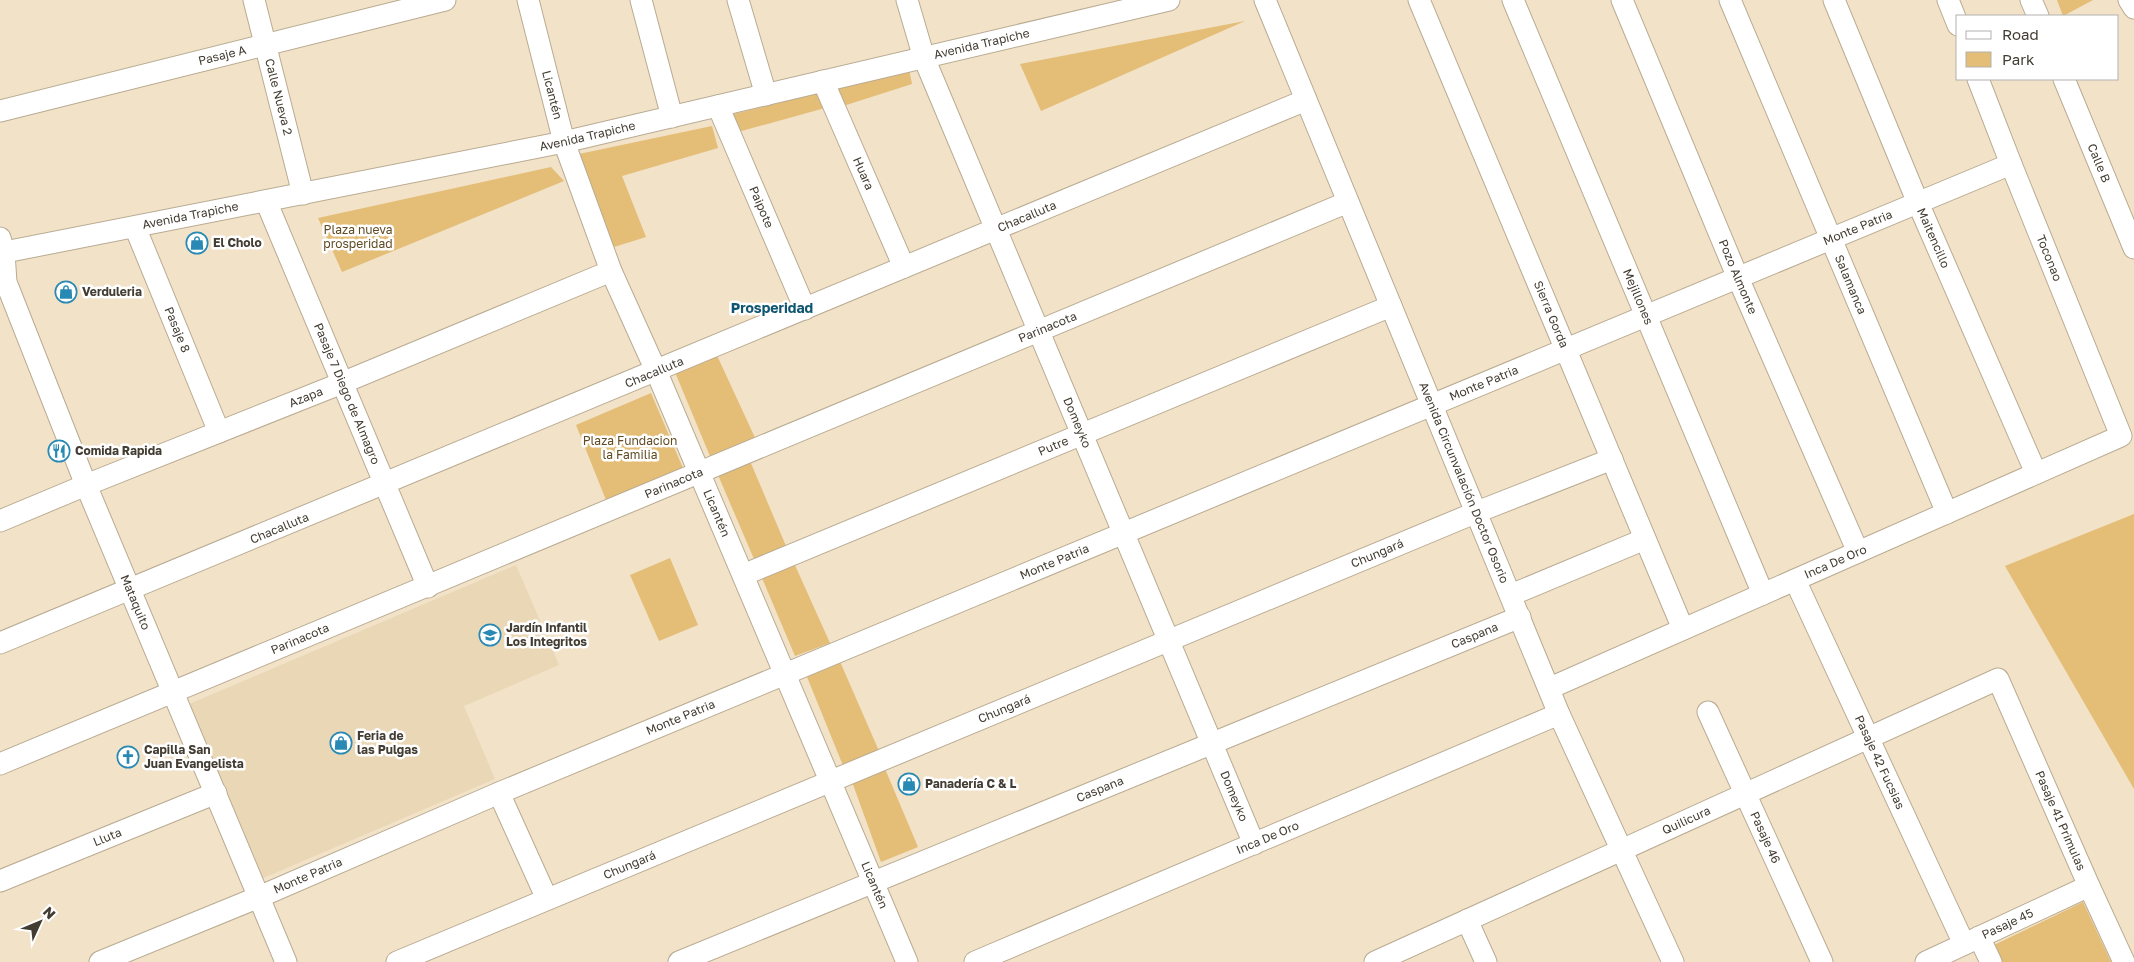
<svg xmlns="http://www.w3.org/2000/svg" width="2134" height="962" viewBox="0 0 2134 962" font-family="'Golos Text',sans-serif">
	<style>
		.built { fill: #ead7b6 }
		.green { fill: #e4bd76 }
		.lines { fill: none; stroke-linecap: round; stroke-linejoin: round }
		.minor-casing { stroke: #b9ab92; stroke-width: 23 }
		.minor { stroke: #fff; stroke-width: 21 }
		.labels { text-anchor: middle; stroke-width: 5; stroke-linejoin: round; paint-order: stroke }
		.street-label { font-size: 12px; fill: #423c32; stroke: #fff }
		.park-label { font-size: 12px; fill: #604b22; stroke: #fff }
		.poi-label { font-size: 12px; font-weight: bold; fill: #423c32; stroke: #fff; text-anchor: start }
		.neighbourhood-label { font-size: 14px; font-weight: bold; fill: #105672; stroke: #fff }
	</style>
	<rect width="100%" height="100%" fill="#f1e2c8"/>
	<!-- built -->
	<path class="built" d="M516,565L559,665L464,706L495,779L261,879L187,705Z"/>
	<!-- green -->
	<path class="green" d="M2057,0H2093L2063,16Z
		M1245,21L1041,111L1020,64Z
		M909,69L912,84L840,107L835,89Z
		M818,93L825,108L738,132L730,115Z
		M712,126L718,148L622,176L646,237L614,247L579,154Z
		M551,167L564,181L342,272L318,218Z
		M714,349L757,442L712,461L672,365Z
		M651,393L685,473L608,505L576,425Z
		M750,461L786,546L754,559L718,475Z
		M2134,514V789L2005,566Z
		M670,558L698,625L659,641L630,575Z
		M794,563L830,643L795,656L762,578Z
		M838,657L879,751L844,768L805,672Z
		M883,764L918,847L881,862L851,779Z
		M2083,902L2111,962H1999L1992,946Z"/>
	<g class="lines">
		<!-- minor casing -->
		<g class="minor-casing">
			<g id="minor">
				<path id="s1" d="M254,0L303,194"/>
				<path id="s2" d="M528,0L564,142L611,271L657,373L907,962"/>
				<path d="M641,0L672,117"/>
				<path d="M738,0L766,95"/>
				<path id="s3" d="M907,0L924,58L1254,844"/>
				<path id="s4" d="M1265,0L1559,714L1673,962"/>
				<path id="s5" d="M1419,0L1683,629"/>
				<path id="s6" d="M1513,0L1763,594"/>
				<path id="s7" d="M1622,0L1738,278L1858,552"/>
				<path id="s8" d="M1730,0L1947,513"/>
				<path id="s9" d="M1834,0L1918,203L2036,473"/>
				<path d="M1948,0L1958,25"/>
				<path d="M2031,0L2038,16"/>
				<path d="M2129,0L2134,8"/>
				<path id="s10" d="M2064,79L2134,248"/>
				<path id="s11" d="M823,81L904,267"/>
				<path id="s12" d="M718,106L805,309"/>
				<path id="s13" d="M0,111L445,0"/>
				<path id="s14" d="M266,201L428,587"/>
				<path id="s15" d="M135,227L219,432"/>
				<path id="s16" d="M0,238L4,253L6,282L86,485L286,962"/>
				<path id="s17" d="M0,253L564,142L1169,0"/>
				<path id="s18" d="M0,521L86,485L342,383L611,271"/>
				<path id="s19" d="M743,575L1391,306"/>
				<path id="s20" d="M1795,580L1964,944"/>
				<path d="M1511,595L1645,539"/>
				<path id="s21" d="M0,643C437,465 871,281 1306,100"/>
				<path id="s22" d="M1550,688L2121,436L2011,164L1978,79"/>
				<path id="s23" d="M1708,712L1822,962"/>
				<path id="s24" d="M0,764L1348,202"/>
				<path d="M499,793L547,899"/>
				<path id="s25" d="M0,881L216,793"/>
				<path d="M1467,920L1486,962"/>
				<path d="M1979,937L1991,962"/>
				<path id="s26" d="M100,962L259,897L499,793L2011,164"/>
				<path id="s27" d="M397,962L1477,512L1612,459"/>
				<path id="s28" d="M679,962L1520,617"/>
				<path id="s29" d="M975,962L1559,714"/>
				<path id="s30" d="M1375,962L1998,679L2089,886L2124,962"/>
				<path id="s31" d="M1926,962L2089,886"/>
			</g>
		</g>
		<!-- minor -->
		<use href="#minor" class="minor"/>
	</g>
	<!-- icons -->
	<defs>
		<g id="shop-ring" transform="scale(1.125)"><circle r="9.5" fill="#fff" stroke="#2789b4" stroke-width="1.5"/><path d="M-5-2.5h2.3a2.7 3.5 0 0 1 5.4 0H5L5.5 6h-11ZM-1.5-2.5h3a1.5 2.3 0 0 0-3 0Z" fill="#2789b4"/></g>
		<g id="restaurant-ring" transform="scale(1.125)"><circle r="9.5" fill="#fff" stroke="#2789b4" stroke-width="1.5"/><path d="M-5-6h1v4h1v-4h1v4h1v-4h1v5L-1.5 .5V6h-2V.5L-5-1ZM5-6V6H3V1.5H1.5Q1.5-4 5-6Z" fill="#2789b4"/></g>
		<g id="school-ring" transform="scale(1.125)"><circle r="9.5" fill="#fff" stroke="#2789b4" stroke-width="1.5"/><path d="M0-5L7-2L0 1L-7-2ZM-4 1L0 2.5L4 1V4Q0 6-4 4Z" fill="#2789b4"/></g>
		<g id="church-ring" transform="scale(1.125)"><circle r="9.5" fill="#fff" stroke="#2789b4" stroke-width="1.5"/><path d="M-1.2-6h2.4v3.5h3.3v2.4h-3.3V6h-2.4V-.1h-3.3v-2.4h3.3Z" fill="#2789b4"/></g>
	</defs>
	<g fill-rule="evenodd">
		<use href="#shop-ring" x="197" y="243"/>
		<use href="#shop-ring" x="66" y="292"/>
		<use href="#restaurant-ring" x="59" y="451"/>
		<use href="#school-ring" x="490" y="635"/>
		<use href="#shop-ring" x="341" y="743"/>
		<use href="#church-ring" x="128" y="757"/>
		<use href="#shop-ring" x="909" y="784"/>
	</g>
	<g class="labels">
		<!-- street labels -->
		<g class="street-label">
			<text dy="4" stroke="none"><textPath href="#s17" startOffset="1004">Avenida Trapiche</textPath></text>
			<text dy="4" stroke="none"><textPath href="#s13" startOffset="229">Pasaje A</textPath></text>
			<text dy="4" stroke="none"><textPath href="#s2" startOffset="98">Licantén</textPath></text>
			<text dy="4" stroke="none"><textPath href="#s1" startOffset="100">Calle Nueva 2</textPath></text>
			<text dy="4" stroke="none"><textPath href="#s17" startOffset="599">Avenida Trapiche</textPath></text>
			<text dy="4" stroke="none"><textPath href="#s10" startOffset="91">Calle B</textPath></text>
			<text dy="4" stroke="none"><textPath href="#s11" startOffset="101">Huara</textPath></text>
			<text dy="4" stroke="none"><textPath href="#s12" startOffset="110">Paipote</textPath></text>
			<text dy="4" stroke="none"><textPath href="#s17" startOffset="194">Avenida Trapiche</textPath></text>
			<text dy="4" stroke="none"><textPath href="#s21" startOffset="1112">Chacalluta</textPath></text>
			<text dy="4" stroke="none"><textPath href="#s26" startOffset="1905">Monte Patria</textPath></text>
			<text dy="4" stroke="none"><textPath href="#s9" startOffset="258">Maitencillo</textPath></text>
			<text transform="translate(2049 258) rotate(68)" y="4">Toconao</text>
			<text dy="4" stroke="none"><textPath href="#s7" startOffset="300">Pozo Almonte</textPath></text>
			<text dy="4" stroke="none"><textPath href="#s8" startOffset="309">Salamanca</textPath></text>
			<text dy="4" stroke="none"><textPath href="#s6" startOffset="322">Mejillones</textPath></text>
			<text dy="4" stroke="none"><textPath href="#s5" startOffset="341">Sierra Gorda</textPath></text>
			<text dy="4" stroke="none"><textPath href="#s24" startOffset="1135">Parinacota</textPath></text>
			<text dy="4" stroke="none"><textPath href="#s15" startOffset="111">Pasaje 8</textPath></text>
			<text dy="4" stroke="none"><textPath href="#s21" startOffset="708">Chacalluta</textPath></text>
			<text dy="4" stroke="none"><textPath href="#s26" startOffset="1500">Monte Patria</textPath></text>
			<text dy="4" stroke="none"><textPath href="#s14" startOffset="209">Pasaje 7 Diego de Almagro</textPath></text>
			<text dy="4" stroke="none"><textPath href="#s18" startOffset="330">Azapa</textPath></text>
			<text dy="4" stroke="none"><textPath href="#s3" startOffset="456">Domeyko</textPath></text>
			<text dy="4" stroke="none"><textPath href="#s19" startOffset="336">Putre</textPath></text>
			<text dy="4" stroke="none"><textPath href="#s4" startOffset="522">Avenida Circunvalación Doctor Osorio</textPath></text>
			<text dy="4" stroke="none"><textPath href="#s24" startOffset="730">Parinacota</textPath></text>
			<text dy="4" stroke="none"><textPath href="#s2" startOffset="548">Licantén</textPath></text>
			<text dy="4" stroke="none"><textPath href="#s21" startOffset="302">Chacalluta</textPath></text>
			<text dy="4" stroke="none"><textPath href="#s27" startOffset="1062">Chungará</textPath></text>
			<text dy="4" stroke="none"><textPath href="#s26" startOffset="1035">Monte Patria</textPath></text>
			<text dy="4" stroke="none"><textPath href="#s22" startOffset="312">Inca De Oro</textPath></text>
			<text dy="4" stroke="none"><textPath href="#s16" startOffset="390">Mataquito</textPath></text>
			<text dy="4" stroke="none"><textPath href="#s28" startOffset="860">Caspana</textPath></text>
			<text dy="4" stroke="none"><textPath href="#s24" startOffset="325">Parinacota</textPath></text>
			<text dy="4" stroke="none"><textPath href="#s27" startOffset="658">Chungará</textPath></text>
			<text dy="4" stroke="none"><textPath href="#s26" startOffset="630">Monte Patria</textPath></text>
			<text dy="4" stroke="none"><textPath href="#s20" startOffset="201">Pasaje 42 Fucsias</textPath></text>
			<text dy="4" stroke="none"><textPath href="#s28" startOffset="455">Caspana</textPath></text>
			<text dy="4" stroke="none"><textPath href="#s3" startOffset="861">Domeyko</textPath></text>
			<text dy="4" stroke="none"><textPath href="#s30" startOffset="342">Quilicura</textPath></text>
			<text dy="4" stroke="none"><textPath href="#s30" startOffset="839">Pasaje 41 Primulas</textPath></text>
			<text dy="4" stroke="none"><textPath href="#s25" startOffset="116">Lluta</textPath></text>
			<text dy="4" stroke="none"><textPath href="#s23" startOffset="138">Pasaje 46</textPath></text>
			<text dy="4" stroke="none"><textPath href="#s29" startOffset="318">Inca De Oro</textPath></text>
			<text dy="4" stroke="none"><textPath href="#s27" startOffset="252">Chungará</textPath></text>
			<text dy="4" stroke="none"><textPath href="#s26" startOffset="225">Monte Patria</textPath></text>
			<text dy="4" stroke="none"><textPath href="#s2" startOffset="952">Licantén</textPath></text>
			<text dy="4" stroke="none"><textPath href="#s31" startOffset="90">Pasaje 45</textPath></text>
		</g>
		<!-- park labels -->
		<g class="park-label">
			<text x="358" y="234">Plaza nueva<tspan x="358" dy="14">prosperidad</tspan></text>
			<text x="630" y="445">Plaza Fundacion<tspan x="630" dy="14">la Familia</tspan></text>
		</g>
		<!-- poi labels -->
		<g class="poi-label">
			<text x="213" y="247">El Cholo</text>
			<text x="82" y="296">Verduleria</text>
			<text x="75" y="455">Comida Rapida</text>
			<text x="506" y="632">Jardín Infantil<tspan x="506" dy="14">Los Integritos</tspan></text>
			<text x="357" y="740">Feria de<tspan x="357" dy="14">las Pulgas</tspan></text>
			<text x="144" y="754">Capilla San<tspan x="144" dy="14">Juan Evangelista</tspan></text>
			<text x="925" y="788">Panadería C &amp; L</text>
		</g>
		<!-- neighbourhood labels -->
		<g class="neighbourhood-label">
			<text x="772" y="313">Prosperidad</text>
		</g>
	</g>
	<!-- legend -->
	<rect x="1956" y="15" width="162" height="65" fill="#ffffff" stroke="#b3b1ad"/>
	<rect x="1966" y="31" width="25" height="8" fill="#ffffff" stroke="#b3b1ad"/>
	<text x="2002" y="40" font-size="15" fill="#423c32">Road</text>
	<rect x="1966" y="52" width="25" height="15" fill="#e4bd76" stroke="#b3b1ad"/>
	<text x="2002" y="65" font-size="15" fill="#423c32">Park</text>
	<!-- north arrow -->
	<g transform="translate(40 922) rotate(46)" stroke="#ffffff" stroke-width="4" paint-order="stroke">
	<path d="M0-4L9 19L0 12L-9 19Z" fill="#423c32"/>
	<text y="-8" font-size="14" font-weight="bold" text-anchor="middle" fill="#423c32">N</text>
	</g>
</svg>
